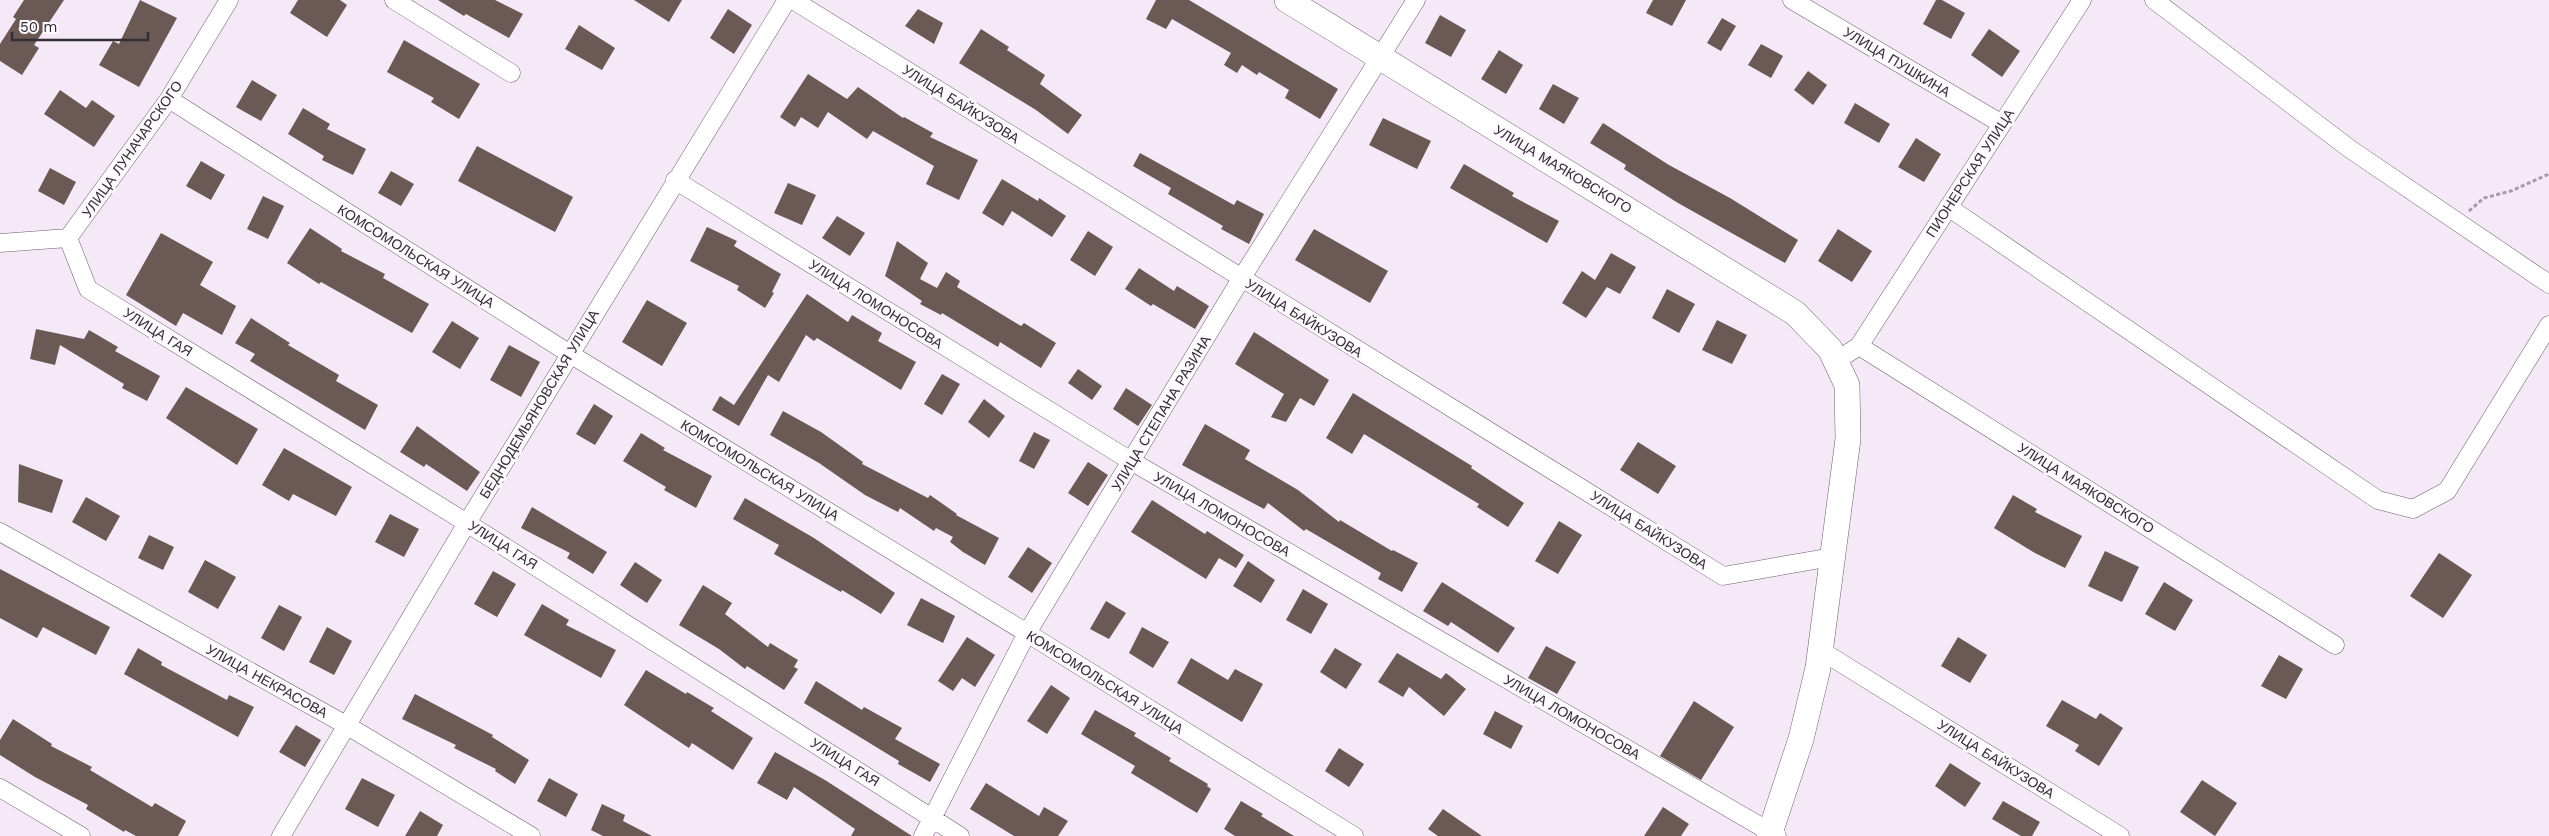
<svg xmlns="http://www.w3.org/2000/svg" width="2549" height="836" viewBox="0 0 2549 836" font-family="'Work Sans',sans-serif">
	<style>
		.building { fill: #6a5955 }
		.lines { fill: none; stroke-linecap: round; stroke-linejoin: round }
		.street-casing { stroke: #6b606c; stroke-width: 19 }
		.secondary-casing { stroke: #6b606c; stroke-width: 26 }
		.path { stroke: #a69ca7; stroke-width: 3; stroke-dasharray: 4 2.5; stroke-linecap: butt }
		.street { stroke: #fff; stroke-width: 18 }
		.secondary { stroke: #fff; stroke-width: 25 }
		.labels { text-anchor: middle; stroke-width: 5; stroke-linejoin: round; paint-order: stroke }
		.street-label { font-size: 14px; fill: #332e33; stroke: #fef9ff }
	</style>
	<rect width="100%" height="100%" fill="#f6e9f7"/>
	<!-- building -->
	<path class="building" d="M24,0H64L34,45L39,48L22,75L0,61V44L16,19L13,17Z
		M140,0L177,18L139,87L99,65L113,41L119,44Z
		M298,0H340L347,5L327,37L290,13Z
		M438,0H495L523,14L509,38L466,14L464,16Z
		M634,0H682L669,22Z
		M1156,0H1189L1338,89L1320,119L1285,98L1289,90L1259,72L1257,75L1242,65L1237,73L1224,65L1231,53L1172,19L1166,29L1146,19Z
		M1653,0H1686L1672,26L1646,13Z
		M1936,0H1942L1965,13L1951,39L1923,24Z
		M728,9L752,25L734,54L710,38Z
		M918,9L943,23L934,44L905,26Z
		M1440,15L1466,30L1451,57L1425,43Z
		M1722,18L1736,26L1721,51L1707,43Z
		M579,25L615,48L602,70L565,49Z
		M981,29L1009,47L1007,50L1045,75L1040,84L1082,115L1068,134L1036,110L959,63Z
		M1989,29L2020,51L2002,77L1971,55Z
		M404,40L480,84L459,119L431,102L434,98L387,72Z
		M1761,44L1783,56L1771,78L1748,65Z
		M1499,50L1523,65L1506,94L1481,79Z
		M1808,71L1827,85L1813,105L1794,90Z
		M808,74L847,99L858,87L903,118L904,117L933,133L930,137L978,160L959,200L926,184L934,166L873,131L867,139L828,112L818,128L801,117L795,127L780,117Z
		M252,80L277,95L261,121L236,107Z
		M1553,84L1579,98L1564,124L1539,109Z
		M60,90L86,108L92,100L115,116L94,147L44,114Z
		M1855,103L1890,124L1879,143L1844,123Z
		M303,108L330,124L327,129L366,149L353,175L322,160L324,156L288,134Z
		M1383,118L1431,141L1417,169L1369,145Z
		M1603,123L1669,165L1730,198L1798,240L1785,263L1678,203L1624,169L1626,165L1590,143Z
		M1916,138L1941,154L1924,182L1898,167Z
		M477,146L573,197L555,232L458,181Z
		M1140,153L1234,205L1237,200L1264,214L1249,244L1221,229L1223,226L1168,194L1171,188L1133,166Z
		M201,161L225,175L211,200L186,186Z
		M1464,164L1514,193L1512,196L1559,221L1547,243L1450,188Z
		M50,168L76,182L64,205L38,191Z
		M391,171L414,184L401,206L378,193Z
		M1002,179L1038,201L1039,198L1066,216L1052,237L1012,211L1003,226L982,213Z
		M788,183L816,195L802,225L774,213Z
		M263,196L284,206L268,239L247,229Z
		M837,216L865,233L850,256L822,238Z
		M707,227L737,241L734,246L781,274L772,292L774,293L765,308L737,290L739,286L690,261Z
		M310,228L342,249L341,251L385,274L383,278L429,304L412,333L321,282L319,284L287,263Z
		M1314,229L1388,271L1370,303L1295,260Z
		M1838,229L1872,251L1852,282L1818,261Z
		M1088,231L1113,247L1095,276L1070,260Z
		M161,233L213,262L200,285L236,306L222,335L183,313L176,326L126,295Z
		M897,241L928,263L920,279L937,288L946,272L960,281L957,287L1021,326L1024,323L1056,343L1041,368L1000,342L998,347L942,313L941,315L920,304L922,301L885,276Z
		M1611,253L1636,267L1620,294L1607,287L1586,318L1562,303L1582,271L1595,280Z
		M1139,268L1174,291L1177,286L1209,306L1195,329L1153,304L1151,306L1125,289Z
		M1667,289L1695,304L1679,333L1652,318Z
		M807,294L848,322L852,315L882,333L878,341L916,362L901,390L817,338L814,341L806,335L779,382L768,375L739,426L712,410L720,396L734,405Z
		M647,300L687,323L662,366L622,342Z
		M251,318L290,343L288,345L339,375L336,381L378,405L365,430L250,361L255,354L235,343Z
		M1717,320L1747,335L1732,364L1702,350Z
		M452,321L479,338L460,369L432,352Z
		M36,329L84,339L89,330L118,347L115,351L160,376L147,401L122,388L124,384L60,345L55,365L30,359Z
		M1254,332L1329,380L1314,406L1300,398L1286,422L1271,417L1284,394L1235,364Z
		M509,345L540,362L521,397L490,380Z
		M1078,369L1102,386L1092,400L1068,383Z
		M942,374L960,384L942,415L924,404Z
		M186,387L258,429L237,465L166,418Z
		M1126,388L1152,405L1138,426L1113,409Z
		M1353,393L1472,466L1471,468L1524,503L1508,527L1477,507L1479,504L1364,434L1352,454L1326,438Z
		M984,399L1005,416L989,438L968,422Z
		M594,404L613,416L595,445L576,434Z
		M783,411L821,432L863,462L862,464L928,498L930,495L957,514L956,515L999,538L985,565L963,552L950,542L953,537L936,528L934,531L900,508L898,512L865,495L819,463L770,435Z
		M1205,424L1250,450L1245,459L1298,490L1339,522L1340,520L1392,551L1393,550L1418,563L1402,592L1378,579L1381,573L1306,529L1304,531L1268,503L1264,509L1182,465Z
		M417,426L480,472L467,491L426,464L424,467L400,452Z
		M1034,432L1050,440L1034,469L1019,461Z
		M641,433L665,448L663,450L712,476L696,508L664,490L666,487L623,461Z
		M1638,442L1676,466L1658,494L1620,470Z
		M284,448L352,487L336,516L293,494L289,501L262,485Z
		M1088,462L1108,475L1088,506L1068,493Z
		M19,464L63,480L52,513L18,502Z
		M2013,495L2037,509L2035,512L2082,536L2065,568L2035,553L1994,528Z
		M86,497L120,516L106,541L72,522Z
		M745,498L814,538L895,593L881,614L842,590L841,592L774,554L779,545L733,519Z
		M1152,500L1205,534L1207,531L1244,555L1236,568L1219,558L1206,579L1131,532Z
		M532,507L607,552L593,574L567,558L570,553L521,528Z
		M390,514L419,529L404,557L375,542Z
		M1559,521L1582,535L1558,574L1535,561Z
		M149,535L174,547L163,570L138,558Z
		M1028,547L1052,563L1032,593L1008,577Z
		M2105,551L2139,567L2122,602L2088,586Z
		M2439,553L2472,575L2443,618L2410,596Z
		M205,560L236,577L218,609L188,592Z
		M1248,561L1275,580L1261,603L1233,586Z
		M635,562L662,580L647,603L620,585Z
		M0,569L110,627L96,655L43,627L37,638L0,618Z
		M493,571L516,584L497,617L474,604Z
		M1442,582L1515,628L1498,653L1451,622L1448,626L1423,611Z
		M2164,582L2193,600L2175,631L2145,614Z
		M703,585L732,603L725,614L768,647L770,643L798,660L794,667L798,669L784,690L747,666L745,669L719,649L679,625Z
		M1303,589L1328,604L1311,634L1286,620Z
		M921,598L955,616L943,643L907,625Z
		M1106,601L1126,613L1109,639L1090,629Z
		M542,604L569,620L566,625L616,650L601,678L524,635Z
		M279,605L302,617L284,651L261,638Z
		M327,627L352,641L334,675L309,662Z
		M1142,627L1169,642L1153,668L1129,653Z
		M967,637L995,655L975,687L962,678L953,691L938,681Z
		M1958,637L1987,655L1970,683L1941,666Z
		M1546,646L1576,662L1557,694L1528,678Z
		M138,648L162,662L161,665L227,700L229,695L254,707L238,737L124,674Z
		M1335,648L1362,664L1346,689L1320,672Z
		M1397,653L1441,679L1446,673L1466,689L1444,716L1409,687L1403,697L1378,682Z
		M2279,655L2303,669L2286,699L2261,686Z
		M1191,658L1228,680L1235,669L1263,684L1242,722L1177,683Z
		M646,670L686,694L687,692L714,708L711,711L753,738L733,770L692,743L689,748L624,705Z
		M816,681L862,710L864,707L902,728L895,739L940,764L930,782L898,764L899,761L804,703Z
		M1051,685L1070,698L1047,734L1027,721Z
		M415,694L493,735L492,737L529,760L515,784L495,771L496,769L454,748L456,745L402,719Z
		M2062,700L2096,719L2100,713L2123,728L2099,766L2075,751L2079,745L2046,726Z
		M1694,701L1734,727L1701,780L1660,756Z
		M1095,710L1136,733L1134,736L1171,758L1169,761L1208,784L1207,786L1211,789L1197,813L1131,773L1135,766L1081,734Z
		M1495,711L1523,726L1511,749L1483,734Z
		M13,719L52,744L51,746L92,767L90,770L152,807L155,803L186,821L178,836H136L125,830L124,832L86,809L88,805L35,777L0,755V740Z
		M296,725L321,740L305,767L279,752Z
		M1339,748L1364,764L1349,787L1325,771Z
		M775,752L825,780L912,836H851L855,829L794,787L787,800L757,783Z
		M1950,763L1981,783L1965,807L1935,786Z
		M362,778L395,795L378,827L345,809Z
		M549,778L578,794L566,817L537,801Z
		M2202,780L2237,803L2215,836L2180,812Z
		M986,783L1039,816L1044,807L1068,821L1058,836H1014L970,809Z
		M1241,801L1263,814L1261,816L1294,836H1235L1224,829Z
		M2003,801L2040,822L2032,836H2021L1992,819Z
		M602,804L625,815L623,821L652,836H603L591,830Z
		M1663,807L1689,824L1681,836H1644Z
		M1443,809L1482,836H1438L1428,829Z
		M420,811L443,825L437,836H405Z"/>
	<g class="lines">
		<!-- street casing -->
		<g class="street-casing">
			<path id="street" d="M394,0L511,73
				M793,0L1723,576L1832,557
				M1792,0L2002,124
				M2154,0L2350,149L2549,284
				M169,99L570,354L1027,633L1354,836
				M675,180L1131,461L1777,836
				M1948,207L2378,500L2413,509L2447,491L2549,325
				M68,238L88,289L467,523L960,836
				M0,243L68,238L169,99L229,0
				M1859,346L2082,0
				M1836,361L1859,346L2335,645
				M0,532L346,725L531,836
				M1820,650L2120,836
				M0,788L81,836
				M281,836L467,523L787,0
				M923,836L1027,633L1241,279L1416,0"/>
		</g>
		<!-- secondary casing -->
		<g class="secondary-casing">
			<path id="secondary" d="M1287,0L1795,313L1830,349L1847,385L1848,439L1818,668L1801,739L1769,836"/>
		</g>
		<!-- path -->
		<path class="path" d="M2469,211L2484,198L2511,191L2549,174"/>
		<!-- street -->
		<use href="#street" class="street"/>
		<!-- secondary -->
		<use href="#secondary" class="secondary"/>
	</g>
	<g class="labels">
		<!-- street labels -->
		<g class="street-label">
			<text transform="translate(1897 62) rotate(31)" y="5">УЛИЦА ПУШКИНА</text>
			<text transform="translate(961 104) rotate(32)" y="5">УЛИЦА БАЙКУЗОВА</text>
			<text transform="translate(132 149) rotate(-55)" y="5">УЛИЦА ЛУНАЧАРСКОГО</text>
			<text transform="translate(1563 169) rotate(31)" y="5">УЛИЦА МАЯКОВСКОГО</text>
			<text transform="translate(1970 173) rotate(-57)" y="5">ПИОНЕРСКАЯ УЛИЦА</text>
			<text transform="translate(416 256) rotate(32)" y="5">КОМСОМОЛЬСКАЯ УЛИЦА</text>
			<text transform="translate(876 304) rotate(32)" y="5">УЛИЦА ЛОМОНОСОВА</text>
			<text transform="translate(1304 318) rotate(32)" y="5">УЛИЦА БАЙКУЗОВА</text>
			<text transform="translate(158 332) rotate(32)" y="5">УЛИЦА ГАЯ</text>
			<text transform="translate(539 404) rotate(-59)" y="5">БЕДНОДЕМЬЯНОВСКАЯ УЛИЦА</text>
			<text transform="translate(1161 413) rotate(-59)" y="5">УЛИЦА СТЕПАНА РАЗИНА</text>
			<text transform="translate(760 470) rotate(31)" y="5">КОМСОМОЛЬСКАЯ УЛИЦА</text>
			<text transform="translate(2086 488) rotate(32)" y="5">УЛИЦА МАЯКОВСКОГО</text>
			<text transform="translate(1222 514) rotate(30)" y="5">УЛИЦА ЛОМОНОСОВА</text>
			<text transform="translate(1649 530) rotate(32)" y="5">УЛИЦА БАЙКУЗОВА</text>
			<text transform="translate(503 545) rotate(32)" y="5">УЛИЦА ГАЯ</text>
			<text transform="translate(267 681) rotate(29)" y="5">УЛИЦА НЕКРАСОВА</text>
			<text transform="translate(1105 682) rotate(32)" y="5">КОМСОМОЛЬСКАЯ УЛИЦА</text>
			<text transform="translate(1572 717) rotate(30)" y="5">УЛИЦА ЛОМОНОСОВА</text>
			<text transform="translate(1996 759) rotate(32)" y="5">УЛИЦА БАЙКУЗОВА</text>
			<text transform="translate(845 762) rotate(32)" y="5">УЛИЦА ГАЯ</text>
		</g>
	</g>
	<!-- scale -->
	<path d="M12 32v8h136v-8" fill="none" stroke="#332e33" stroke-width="2.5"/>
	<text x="20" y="32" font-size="15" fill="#332e33" stroke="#fef9ff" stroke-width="4" paint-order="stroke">50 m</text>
</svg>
